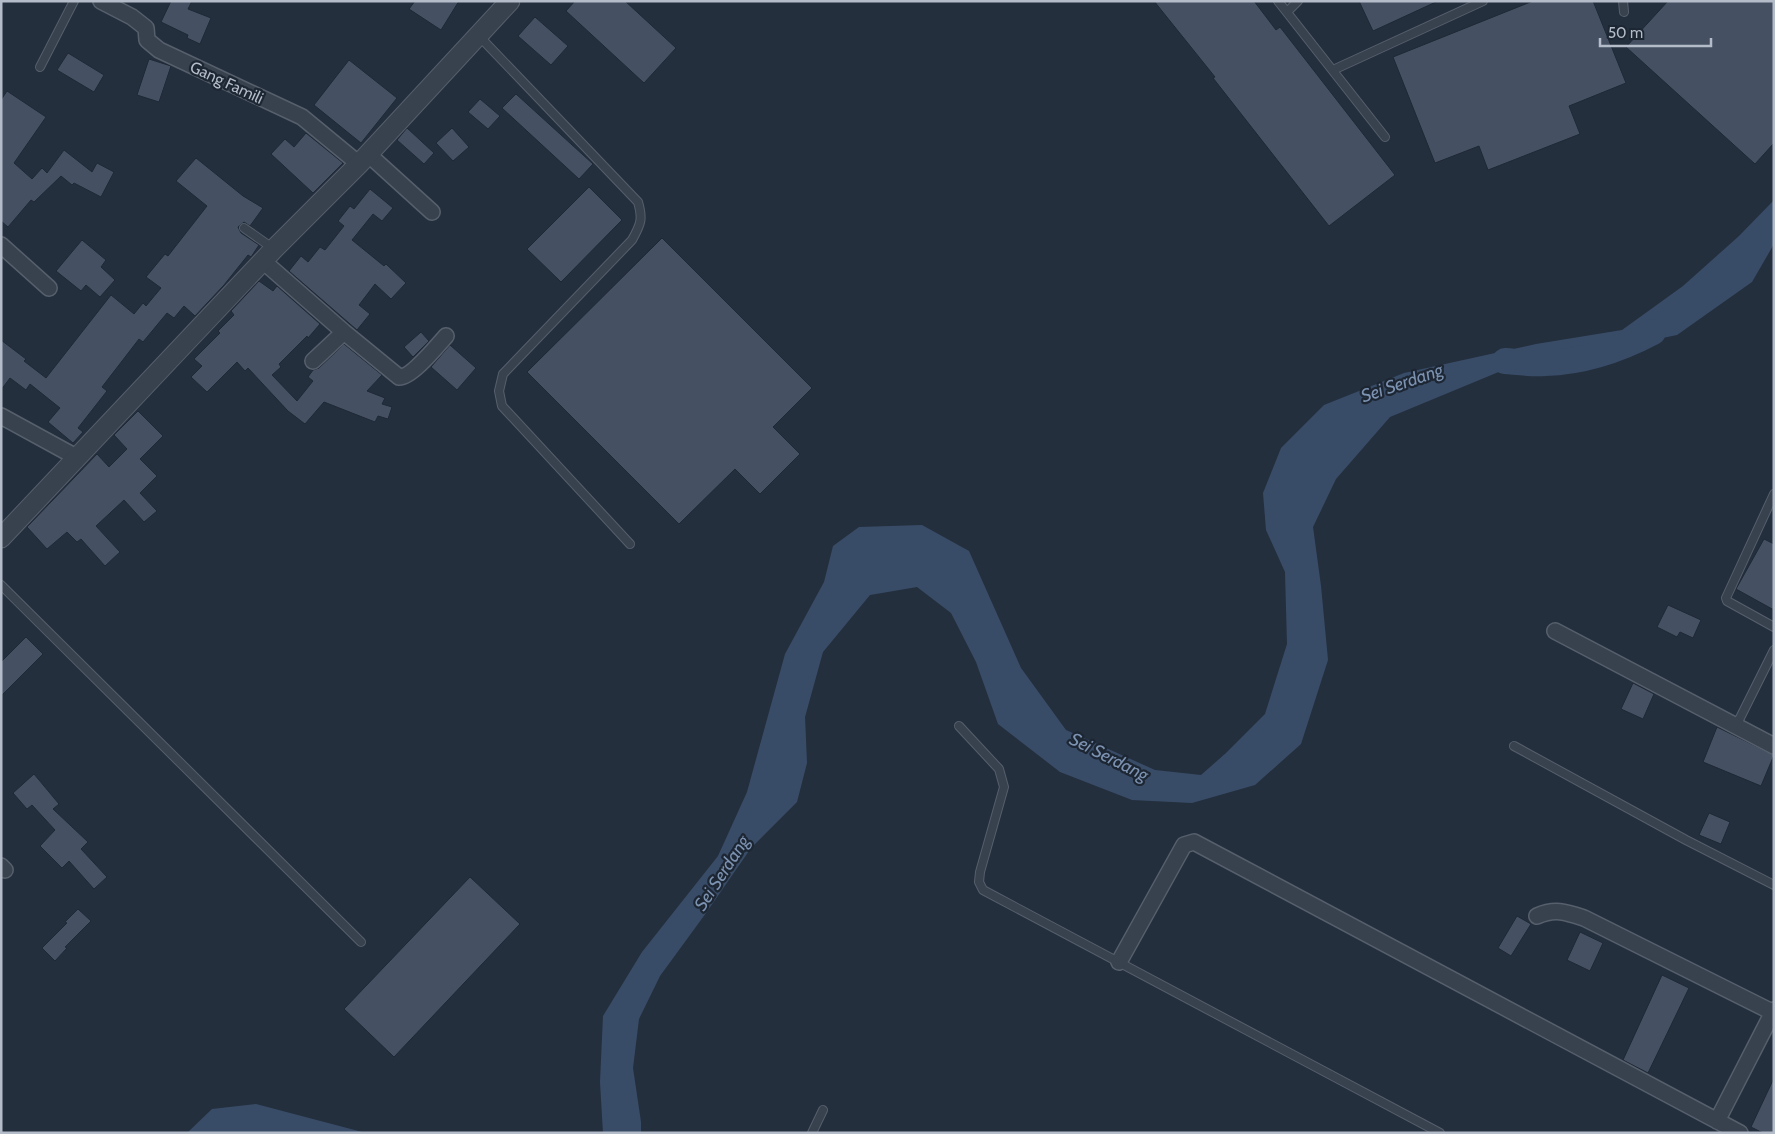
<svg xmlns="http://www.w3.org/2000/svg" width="1775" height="1134" viewBox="0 0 1775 1134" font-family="Cabin,sans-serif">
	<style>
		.water { fill: #394c67 }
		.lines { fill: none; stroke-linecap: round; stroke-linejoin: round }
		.river { stroke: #394c67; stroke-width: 26 }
		.building { fill: #455162; stroke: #1f2835 }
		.service-casing { stroke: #565f6c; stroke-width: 10 }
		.minor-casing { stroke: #565f6c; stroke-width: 18 }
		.tertiary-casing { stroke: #565f6c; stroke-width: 21 }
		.service { stroke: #38414e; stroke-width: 8 }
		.minor { stroke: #38414e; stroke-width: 15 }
		.tertiary { stroke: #38414e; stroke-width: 19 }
		.labels { text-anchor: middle; stroke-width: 4.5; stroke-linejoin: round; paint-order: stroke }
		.street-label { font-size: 16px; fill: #b4bcc9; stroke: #1d2633 }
		.water-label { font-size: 18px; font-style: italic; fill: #7c92b1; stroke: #1d2633 }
	</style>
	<rect width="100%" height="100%" fill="#242f3e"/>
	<!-- water -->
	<path class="water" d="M1774,200V244L1752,282L1677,335L1501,371L1390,417L1336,479L1313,527L1321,586L1328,660L1301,744L1255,785L1192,803L1132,800L1060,772L998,724L976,662L951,613L917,587L870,595L823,652L805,717L807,763L797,802L751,848L706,913L660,976L639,1019L633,1068L641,1122V1133H603L600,1082L603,1016L642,952L718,856L747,792L785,654L824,582L833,546L859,527L922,525L969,551L1021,668L1066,730L1155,770L1201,775L1226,753L1265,714L1287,644L1285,572L1266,530L1263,493L1281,448L1324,405L1404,373L1536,344L1622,330L1683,286L1739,236Z
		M256,1104L366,1133H187L212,1109Z"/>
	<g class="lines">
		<!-- river -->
		<path class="river" d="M1505,361C1518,362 1532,364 1545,363C1584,362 1619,350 1653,332"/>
	</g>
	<!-- building -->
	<path class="building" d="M171,1H192L188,9L211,18L200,44L187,38L188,35L161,22Z
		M415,1H459L441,30L409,9Z
		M575,1H625L676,48L644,83L566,11Z
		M1154,1H1254L1276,30L1280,27L1395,175L1329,226L1213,78L1215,77Z
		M1359,1H1438L1373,31Z
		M1533,1H1593L1626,83L1569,106L1580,134L1488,170L1479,146L1435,163L1393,57Z
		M1668,1H1774V143L1755,164L1626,47Z
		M535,17L568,46L551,65L518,36Z
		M68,53L104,75L94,92L57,70Z
		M149,59L171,66L159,102L137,95Z
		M349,60L397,98L361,143L314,105Z
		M7,91L46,117L14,163L32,179L42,168L47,173L64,150L92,172L97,163L114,172L101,197L74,183L72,185L61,176L34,202L31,200L8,227L1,221V100Z
		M516,94L593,164L579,179L502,108Z
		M480,99L500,116L488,129L468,112Z
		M407,128L434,153L424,164L397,140Z
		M452,128L469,147L453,161L436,143Z
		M306,133L343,163L313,193L271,154L285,139L294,147Z
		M196,158L243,196L263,208L250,226L244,222L238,227L241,233L259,245L251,257L248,255L224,285L195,316L184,306L174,318L167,313L143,342L139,339L102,387L107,391L78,428L83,432L73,443L48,422L60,408L30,384L26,390L10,378L1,390V340L26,359L24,361L46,378L111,295L134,314L143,303L146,306L161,288L146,277L165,254L168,256L207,206L176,181Z
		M589,187L622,220L561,282L527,249Z
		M370,189L393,208L382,221L373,214L352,240L384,266L386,264L406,283L391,299L375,284L359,305L370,314L357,330L289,271L301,256L308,262L320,247L325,250L344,226L338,221L350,206L354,209Z
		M662,238L812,388L773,427L800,454L760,494L735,469L679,524L527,372Z
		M82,240L106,260L101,267L115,280L100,297L86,285L81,291L56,271Z
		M259,281L273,291L277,286L320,324L308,338L307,336L279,364L281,367L272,375L297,401L313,381L308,377L313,370L319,368L344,344L382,375L367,391L385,398L382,404L392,407L388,419L378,416L375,422L324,402L305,424L288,411L248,368L245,371L237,362L207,392L191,377L202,366L194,359L220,333L218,331L234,315L231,311Z
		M421,332L429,341L413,357L404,347Z
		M450,345L476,368L457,390L431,367Z
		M138,411L163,436L140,459L157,476L140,493L157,511L144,522L124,500L96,526L120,552L105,566L81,539L77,542L67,532L47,549L27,527L97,454L109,467L127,449L114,435Z
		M1764,539L1774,544V610L1736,589Z
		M1668,605L1701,620L1693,638L1680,632L1677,637L1657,627Z
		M26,637L43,654L1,696V662Z
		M1633,683L1654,694L1643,719L1621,709Z
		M1717,727L1774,755L1761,786L1703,762Z
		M34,774L59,804L53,809L88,842L81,849L107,877L94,889L69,861L62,868L40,846L55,830L32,805L27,809L13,793Z
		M1709,813L1730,822L1721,844L1699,835Z
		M470,877L520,924L394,1057L344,1009Z
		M78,909L91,921L65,947L67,948L55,961L42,948L67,923L65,922Z
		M1517,916L1531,924L1511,956L1498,948Z
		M1580,932L1603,943L1590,971L1567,960Z
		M1662,975L1689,988L1648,1073L1623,1060Z
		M1774,1078V1133H1763L1751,1127Z"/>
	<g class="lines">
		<!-- service casing -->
		<g class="service-casing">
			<path id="service" d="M1278,1L1385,137
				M1623,1L1624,12
				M1287,12L1298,1
				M479,36L638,202C643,219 641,224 632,240L503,374L499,391L502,406L630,544
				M40,67L74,1
				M1333,70L1483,1
				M244,228L274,249
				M1774,494L1726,598L1727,601L1774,627
				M1,585L361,942
				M959,726L999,769L1004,787L980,872L979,882L983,890L1440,1133
				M1736,726L1774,650
				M1514,746L1686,840L1774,885
				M812,1133L823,1110"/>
		</g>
		<!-- minor casing -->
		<g class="minor-casing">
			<path id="minor" d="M101,1L132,17L146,28L147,40L159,50L302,117L359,164
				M368,154L432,212
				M1,245L49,288
				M263,261L344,332L399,377C411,378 437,346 446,336
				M313,361L344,332
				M1,416L76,457
				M1555,631L1774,746
				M1,866L5,870
				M1537,916C1555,908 1566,912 1584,918L1772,1012
				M1119,962L1184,845L1194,842L1740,1133
				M1717,1121L1774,1010"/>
		</g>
		<!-- tertiary casing -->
		<g class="tertiary-casing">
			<path id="tertiary" d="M1,538L274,249L359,164L510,1"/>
		</g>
		<!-- service -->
		<use href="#service" class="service"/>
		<!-- minor -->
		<use href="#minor" class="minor"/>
		<!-- tertiary -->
		<use href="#tertiary" class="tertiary"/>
	</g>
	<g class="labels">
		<!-- street labels -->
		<g class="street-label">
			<text transform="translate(227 82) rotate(25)" y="6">Gang Famili</text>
		</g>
		<!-- water labels -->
		<g class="water-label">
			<text transform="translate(1402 383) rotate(-19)" y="6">Sei Serdang</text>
			<text transform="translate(1109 757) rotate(27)" y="6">Sei Serdang</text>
			<text transform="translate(722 873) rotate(-57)" y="6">Sei Serdang</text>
		</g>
	</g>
	<!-- border -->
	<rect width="1775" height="1134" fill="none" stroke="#b4bcc9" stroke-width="5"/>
	<!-- scale -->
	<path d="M1600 38v8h111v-8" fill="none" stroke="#b4bcc9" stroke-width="2.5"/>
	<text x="1608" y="38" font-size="15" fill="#b4bcc9" stroke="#1d2633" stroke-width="4" paint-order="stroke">50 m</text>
</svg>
